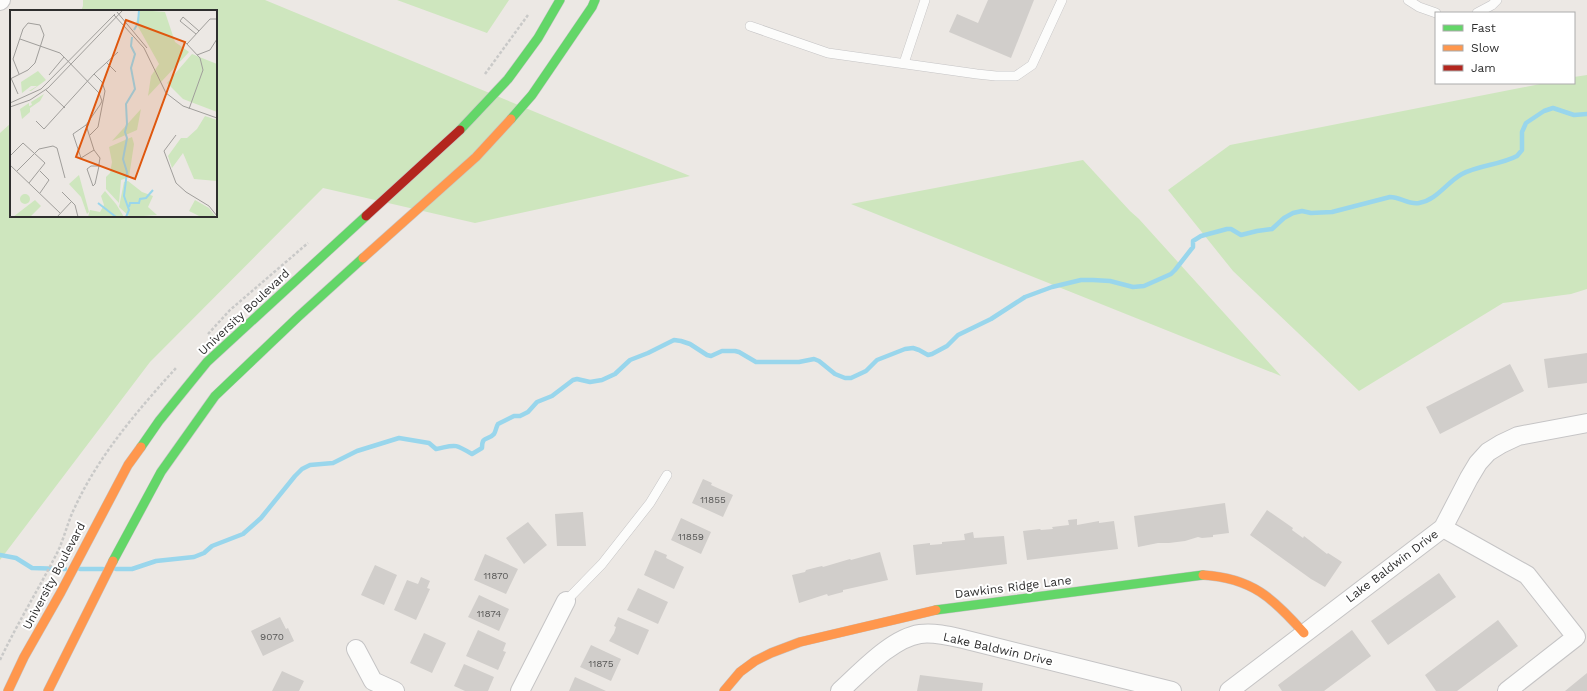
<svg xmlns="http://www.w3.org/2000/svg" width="1587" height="691" viewBox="0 0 1587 691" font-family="'Work Sans',sans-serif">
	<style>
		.green { fill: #cee6be }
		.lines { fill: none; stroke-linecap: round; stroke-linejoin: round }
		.stream { stroke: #99d6ec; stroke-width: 4.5 }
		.building { fill: #d1cecb }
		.lane-casing { stroke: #c5c4c5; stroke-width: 10 }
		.street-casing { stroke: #c5c4c5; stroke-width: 20 }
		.fast-casing { stroke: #c5c4c5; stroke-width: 10 }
		.slow-casing { stroke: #c5c4c5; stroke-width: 10 }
		.jam-casing { stroke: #c5c4c5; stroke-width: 10 }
		.path { stroke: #c9c9c8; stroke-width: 2.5; stroke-dasharray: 3 2; stroke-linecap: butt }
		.lane { stroke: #fcfcfb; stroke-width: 9 }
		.street { stroke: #fcfcfb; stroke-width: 18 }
		.fast { stroke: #63d668; stroke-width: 9 }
		.slow { stroke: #ff974d; stroke-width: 9 }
		.jam { stroke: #b3261e; stroke-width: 9 }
		.labels { text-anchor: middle; stroke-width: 4; stroke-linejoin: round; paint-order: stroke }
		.number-label { font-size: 10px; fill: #585857 }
		.street-label { font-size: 12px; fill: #2e2e2e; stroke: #fff }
		.inset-river { fill: none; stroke: #99d6ec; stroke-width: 2 }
		.inset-road { fill: none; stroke: #a09e9b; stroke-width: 1 }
		.view { fill: #df570e; fill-opacity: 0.15; stroke: #df570e; stroke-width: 2 }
		.inset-edge { fill: none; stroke: #2e2e2e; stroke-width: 2 }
	</style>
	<rect width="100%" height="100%" fill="#ece8e4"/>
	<!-- green -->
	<path class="green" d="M83,0H265L690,176L475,223L323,188L150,362L0,560V133L11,123V216H216V11H81L83,6Z
		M397,0H509L487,33Z
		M1587,75V289L1571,294L1503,303L1359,391L1233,271L1168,190L1230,145L1545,83H1574V77Z
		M1083,160L1130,211L1139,219L1281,376L851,204Z"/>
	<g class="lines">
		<!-- stream -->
		<path class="stream" d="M0,555L16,558L32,568L65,569
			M80,569H103
			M116,569H132L156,561L194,557L204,553L212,546L243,534L261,518L295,476L302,469L310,465L333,463L357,451L399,438L429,443L436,449C456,445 453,443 472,454L482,448C482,435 488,441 494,434C496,431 496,427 498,424L514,416H520L528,412L537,402L552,396L573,380L577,379L590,382L602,380L615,374L630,360L648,353L674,340L681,341L690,344L707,355L711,356L722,351H735L739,352L756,362H799L814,359L819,361L835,374L845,378H851L866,371L877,360L905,349L913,348L919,350L928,355L932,354L947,346L958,335L991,319L1025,297L1052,287L1081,280H1093L1110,281L1133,287L1144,286L1171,274L1175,270L1193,247V241L1201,236L1227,229H1231L1241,235L1257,231L1272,229L1284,218L1293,213L1302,211L1311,213L1332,212L1390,197C1400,197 1409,205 1419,203C1437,200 1447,182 1462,174C1479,165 1500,165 1517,156L1522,150V132L1526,123L1544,111L1553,108L1574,115L1587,114"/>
	</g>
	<!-- building -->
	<path class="building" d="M988,0H1034L1011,58L949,32L957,14L978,23Z
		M1587,353V383L1548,388L1544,359Z
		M1510,364L1524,391L1440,434L1426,407Z
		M703,479L712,483L711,485L733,495L723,517L692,503Z
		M1225,503L1229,533L1213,535V537L1202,538L1198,537L1185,541L1169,543H1158L1138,547L1134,516Z
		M1267,510L1293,528L1292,530L1303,538L1304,536L1327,554L1328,553L1342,562L1325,587L1311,579L1250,535Z
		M583,512L586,546H557L555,514Z
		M681,518L711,532L701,554L671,540Z
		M1077,519V525L1099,521V523L1114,521L1118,549L1027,560L1023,531L1040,529L1041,530L1053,529L1052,527L1069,525L1068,520Z
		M528,522L547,545L524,564L506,538Z
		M973,532L974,538L1004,536L1007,564L916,575L913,545L930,543V545L942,544V542L965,540L964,534Z
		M655,550L667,555L666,558L684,567L674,589L644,575Z
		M880,552L888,580L843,590V592L828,596L827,594L799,603L792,575L805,572L806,570L822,566L823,567L850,559L851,560Z
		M485,554L518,569L506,594L474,580Z
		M375,565L397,575L384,605L361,595Z
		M1439,573L1456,597L1388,645L1371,621Z
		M421,577L430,581L427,588L430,589L416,620L394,610L407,580L418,584Z
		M638,588L668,602L658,624L627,610Z
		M479,595L509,609L499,631L468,617Z
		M280,617L286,629L288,628L294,641L263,656L251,631Z
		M618,617L649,630L638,655L609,641L614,633L616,627L614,626Z
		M1498,620L1518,646L1457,691H1436L1425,675Z
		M478,630L506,643L503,651L506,652L498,670L466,656Z
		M1352,630L1371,656L1324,691H1282L1278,685Z
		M424,633L446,643L432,673L410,663Z
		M591,645L621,659L611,681L580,667Z
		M464,664L494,677L488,691H465L454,686Z
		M282,671L304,681L299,691H272Z
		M1587,673V691H1565Z
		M920,675L983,683L982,691H917Z
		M575,677L606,691H569Z"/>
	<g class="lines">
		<!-- lane casing -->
		<g class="lane-casing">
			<path id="lane" d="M1408,0L1419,7L1436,13
				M1477,13L1492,5L1497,0
				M750,26L828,53L977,74L996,76H1016L1032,65L1062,0
				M904,63L925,0
				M566,601L602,564L650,503L667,475"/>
		</g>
		<!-- street casing -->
		<g class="street-casing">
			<path id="street" d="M0,1L1,0
				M1443,528L1527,575L1576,637L1507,691
				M356,649L373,681L395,691
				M520,691L566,601
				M840,691C861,672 892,638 920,634C934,632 950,636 963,639L1172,691
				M1229,691L1443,528L1469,478L1478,463L1488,452L1501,444L1518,436L1587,423"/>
		</g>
		<!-- fast casing -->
		<g class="fast-casing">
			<path id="fast" d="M511,119L532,95L592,7L595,0
				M460,130L508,79L538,38L560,0
				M141,447L159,421L207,362L366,216
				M113,561L161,472L215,396L299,316L363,258
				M936,610L1203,575"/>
		</g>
		<!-- slow casing -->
		<g class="slow-casing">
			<path id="slow" d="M363,258L476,157L511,119
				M1203,575C1252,578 1273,598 1304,633
				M8,691L24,657L61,592L128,465L141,447
				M48,691L113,561
				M724,691L740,672L755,661L771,653L800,642L936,610"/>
		</g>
		<!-- jam casing -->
		<g class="jam-casing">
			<path id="jam" d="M366,216L460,130"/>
		</g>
		<!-- path -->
		<path class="path" d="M485,74L528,15
			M208,334L230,310L308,243
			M0,660C17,624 38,590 56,555C64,540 67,523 75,507C99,455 138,410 176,368"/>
		<!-- lane -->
		<use href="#lane" class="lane"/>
		<!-- street -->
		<use href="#street" class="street"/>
		<!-- fast -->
		<use href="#fast" class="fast"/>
		<!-- slow -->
		<use href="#slow" class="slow"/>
		<!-- jam -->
		<use href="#jam" class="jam"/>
	</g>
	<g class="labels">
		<!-- number labels -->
		<g class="number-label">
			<text x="713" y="503">11855</text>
			<text x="691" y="540">11859</text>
			<text x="496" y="579">11870</text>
			<text x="489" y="617">11874</text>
			<text x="272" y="640">9070</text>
			<text x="601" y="667">11875</text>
		</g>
		<!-- street labels -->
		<g class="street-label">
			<text transform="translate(244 312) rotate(-43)" y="4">University Boulevard</text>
			<text transform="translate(1392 566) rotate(-37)" y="4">Lake Baldwin Drive</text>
			<text transform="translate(54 576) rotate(-62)" y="4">University Boulevard</text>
			<text transform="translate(1013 587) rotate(-7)" y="4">Dawkins Ridge Lane</text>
			<text transform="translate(998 649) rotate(13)" y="4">Lake Baldwin Drive</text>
		</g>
	</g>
	<!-- overview -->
	<g transform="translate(10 10)">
		<rect width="207" height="207" fill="#ece8e4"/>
		<path d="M130,0L155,2L165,32L179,42L138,86L141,66L149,54L126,13ZM182,44L207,54V102L173,89L157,73ZM28,61L36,70L21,81H19L27,76H21L12,83L11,72ZM34,84L30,91L20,98V102L12,109L10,99L19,93V96L22,95L21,92ZM131,99L127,120L102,131ZM195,106L207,110V171L184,169L173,143L162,158L158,146L171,128H177L187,119ZM122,127L124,134L119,167L111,170L109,193L96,179V167L100,163L102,152L99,137ZM69,165L79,202L77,204L71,187L59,174ZM118,171L132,182L143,186L138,197L147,205L120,207L109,197L114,172ZM95,181L106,194L114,207H78L80,200L90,202L94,195L91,186ZM10 189a5 5 0 1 1 10 0a5 5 0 1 1-10 0ZM25,190L31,196L20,207H3ZM185,190L199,198L206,207L189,206L179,201Z" fill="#cee6be"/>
		<path class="inset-river" d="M124,20L128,13L129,0M88,193L106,207M119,197L120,193H129L130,189L136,188L143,180M116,207L119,200L114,186L117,162L113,149L117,128L115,122L117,114L116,94L125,79L121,58L125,44L121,36L122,27"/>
		<path class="inset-road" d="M107,2L137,38M104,5L134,38L156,83L173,96L207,108M186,24L170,11L173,7L189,21M10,29L50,43L89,83L92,91L90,95L76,115L63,124L71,148L84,140M175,32L190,48L193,60L179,99M177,34L200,9H207M200,40L207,29M187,45L200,40M96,52L106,62M39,65L54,47M1,68L8,84M0,69L18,60L25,53L34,25L30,15L18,13L13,19L3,49L9,64M36,80L55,98M0,93L31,79L105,4M0,97L20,90L38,78L113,0M26,111L34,119L84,64L108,42M76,115L84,140L90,148L89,154V156L85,174L83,176L77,159L81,156H89M80,125L88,117L95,81L92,72L84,64M166,125L154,141L166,173L176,182L199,196L207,206M0,146L13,133L35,153L19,173M0,155L50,203M7,161L29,139L43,136L47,138L55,168M30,161L39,170L30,183M52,182L65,195L68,207M47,207L62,191"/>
		<path class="view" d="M116,10L175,32L125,169L66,147Z"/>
		<rect width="207" height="207" class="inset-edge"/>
	</g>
	<!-- legend -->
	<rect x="1435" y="12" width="140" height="72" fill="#ffffff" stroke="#ababab"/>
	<rect x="1443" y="25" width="20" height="6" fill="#63d668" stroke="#ababab"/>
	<text x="1471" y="32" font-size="12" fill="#2e2e2e">Fast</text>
	<rect x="1443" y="45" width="20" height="6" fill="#ff974d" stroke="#ababab"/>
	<text x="1471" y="52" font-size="12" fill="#2e2e2e">Slow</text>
	<rect x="1443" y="65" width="20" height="6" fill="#b3261e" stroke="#ababab"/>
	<text x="1471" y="72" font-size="12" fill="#2e2e2e">Jam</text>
</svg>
